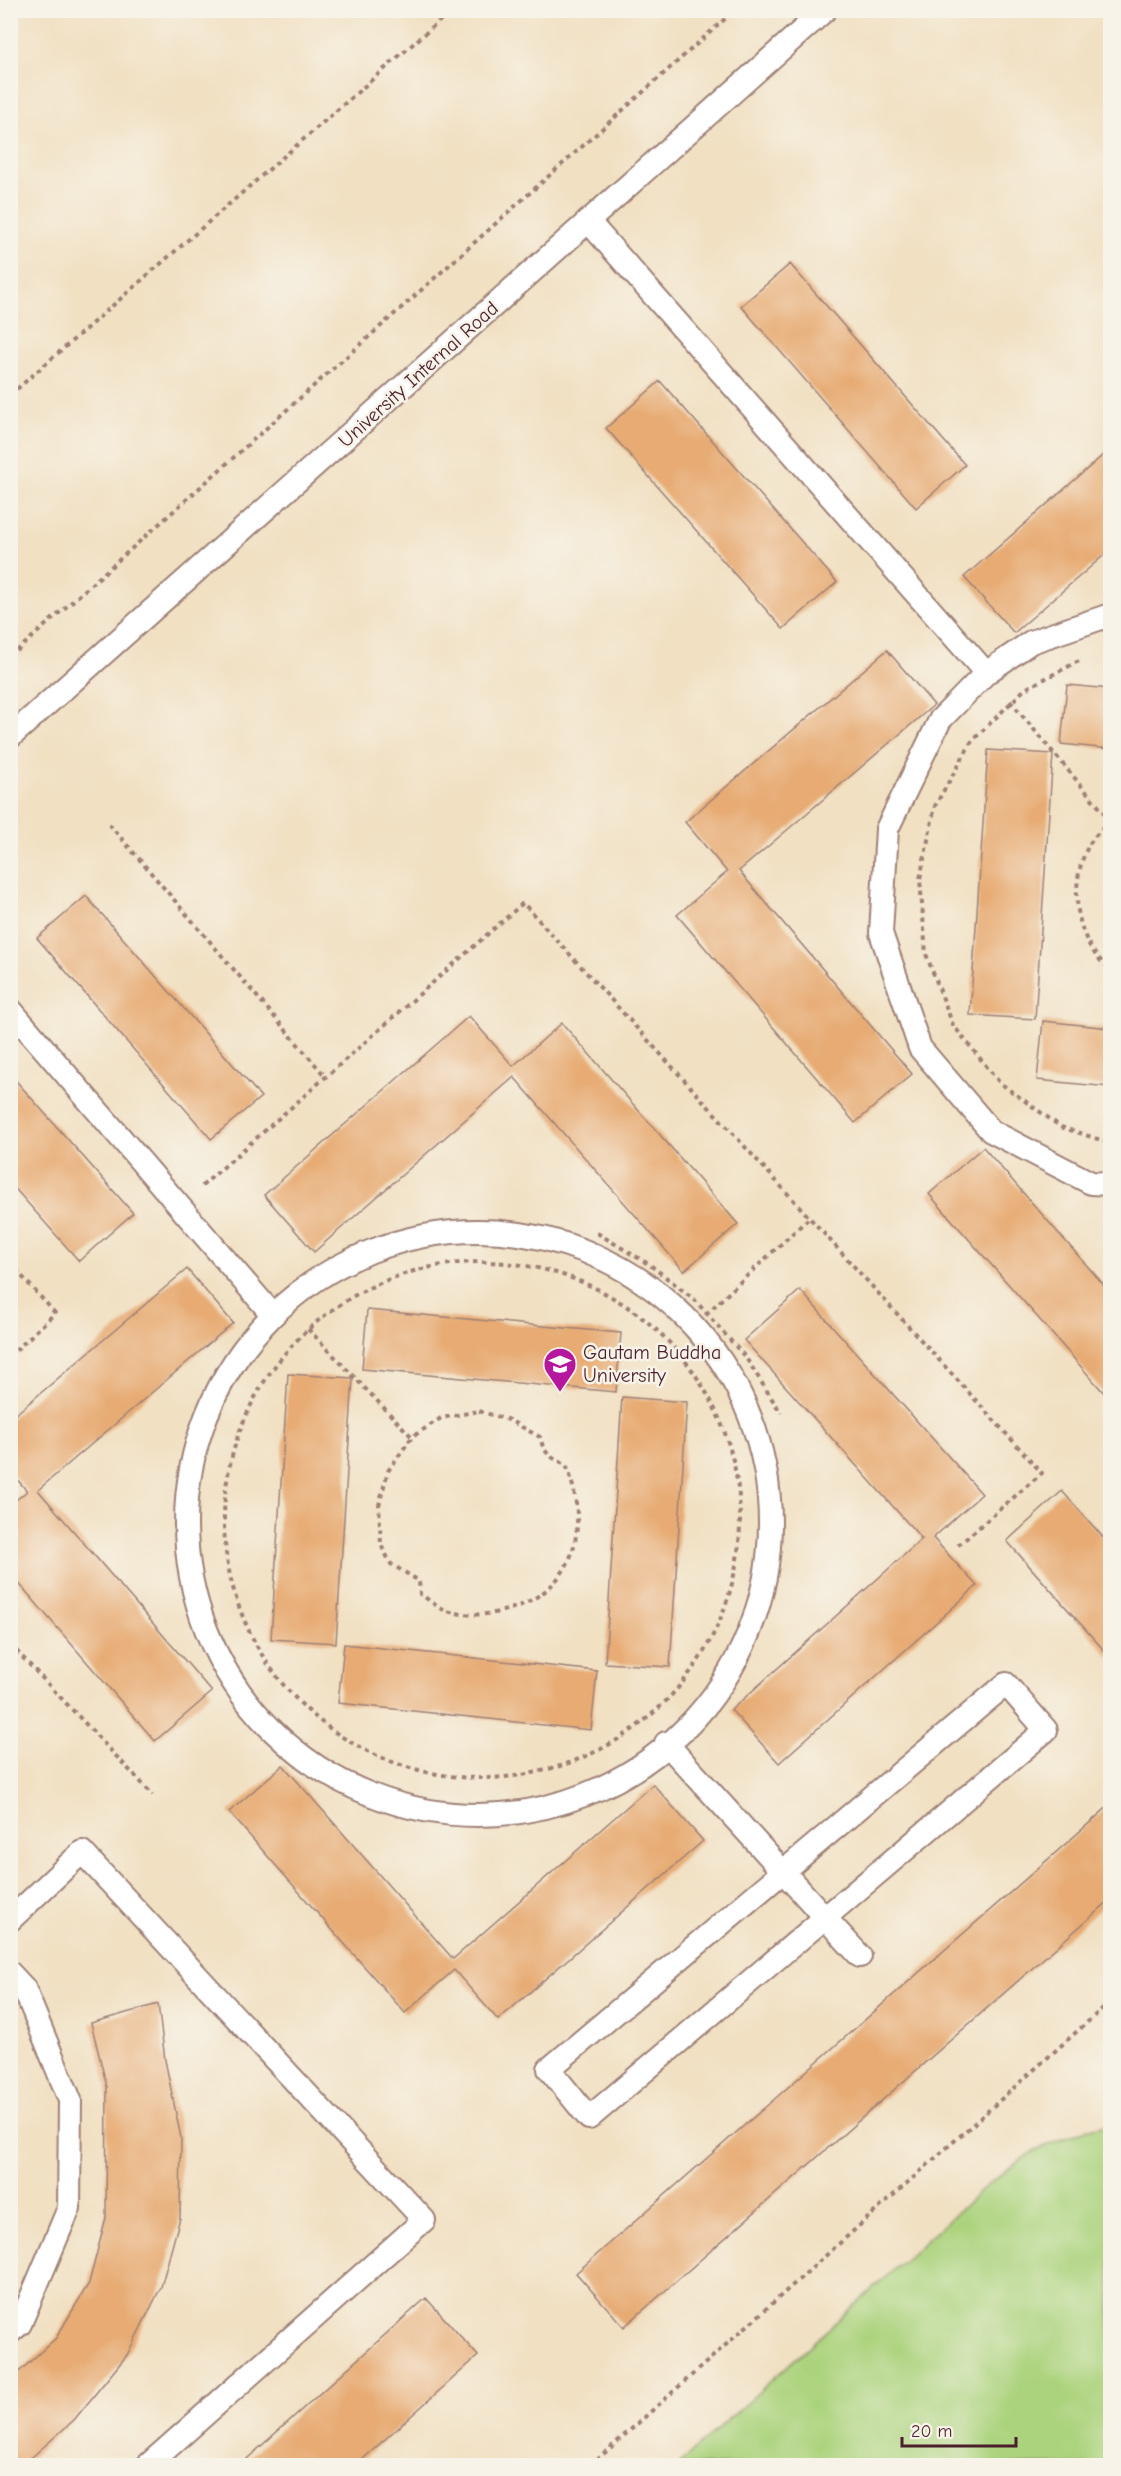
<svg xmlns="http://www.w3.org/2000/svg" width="1121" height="2476" viewBox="0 0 1121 2476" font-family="'Comic Neue',sans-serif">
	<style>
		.garden { fill: #abd37d; stroke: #7a7954; stroke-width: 1.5 }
		.building { fill: #e7ab73 }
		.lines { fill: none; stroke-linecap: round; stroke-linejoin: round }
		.service-casing { stroke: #9e8076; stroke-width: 26 }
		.path { stroke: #9e8076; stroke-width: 4; stroke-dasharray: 4.5 4.5; stroke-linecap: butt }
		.service { stroke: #fff; stroke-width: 22 }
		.labels { text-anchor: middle; stroke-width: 5; stroke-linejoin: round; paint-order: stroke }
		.street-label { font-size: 20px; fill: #4a1f2b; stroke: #f7f3e8 }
		.poi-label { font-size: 20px; fill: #4a1f2b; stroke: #f7f3e8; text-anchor: start }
	</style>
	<rect width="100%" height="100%" fill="#f7f3e8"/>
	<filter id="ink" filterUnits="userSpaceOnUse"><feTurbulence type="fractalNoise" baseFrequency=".0167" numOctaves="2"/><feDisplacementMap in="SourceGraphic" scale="12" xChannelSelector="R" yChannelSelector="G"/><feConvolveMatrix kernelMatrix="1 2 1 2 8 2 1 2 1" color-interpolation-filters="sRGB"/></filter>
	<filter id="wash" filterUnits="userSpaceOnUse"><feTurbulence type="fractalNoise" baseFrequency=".008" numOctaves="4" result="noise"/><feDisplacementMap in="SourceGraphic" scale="24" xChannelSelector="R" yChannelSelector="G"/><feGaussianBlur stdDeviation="1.35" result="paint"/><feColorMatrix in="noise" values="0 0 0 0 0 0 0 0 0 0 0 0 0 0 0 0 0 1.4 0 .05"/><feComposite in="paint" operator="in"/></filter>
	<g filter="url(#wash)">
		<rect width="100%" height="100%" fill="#f1e0c2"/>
		<!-- garden -->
		<path class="garden" d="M1110,2124V2465H678L993,2180L1034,2151L1085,2130Z"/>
		<g id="blocks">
			<!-- building -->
			<path class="building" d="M790,264L965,465L916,508L741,306Z
				M660,381L837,582L783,629L606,428Z
				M1110,449V550L1014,633L964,577Z
				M887,650L934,705L739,871L912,1074L855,1123L677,915L727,872L685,822Z
				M1067,685L1110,689V749L1061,744Z
				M988,750L1053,754L1035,1019L970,1015Z
				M86,896L261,1097L211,1139L37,938Z
				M469,1016L513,1066L562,1023L738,1224L684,1271L514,1077L314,1252L264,1195Z
				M1043,1021L1110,1028V1087L1037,1080Z
				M10,1074L133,1213L79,1261L10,1183Z
				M983,1147L1110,1292V1390L1105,1394L929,1194Z
				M187,1269L233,1323L38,1490L212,1692L155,1741L10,1573V1505L27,1491L10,1471V1419Z
				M800,1290L982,1494L933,1538L977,1586L779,1763L731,1710L922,1539L744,1340Z
				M367,1310L621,1333L616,1392L362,1369Z
				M288,1374L353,1378L336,1643L271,1639Z
				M622,1397L687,1402L670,1667L605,1663Z
				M1062,1491L1110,1545V1657L1007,1541Z
				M344,1644L597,1671L591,1730L338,1703Z
				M283,1765L453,1959L653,1784L703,1841L498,2020L454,1970L405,2013L229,1812Z
				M1110,1805V1900L624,2327L576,2273Z
				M158,2004L165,2060L181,2138L180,2218L161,2287L127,2355L74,2420L32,2457L17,2466H10V2380L56,2338L89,2283L106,2218L107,2087L91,2023Z
				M426,2298L478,2356L355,2466H239Z"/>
		</g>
	</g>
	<g filter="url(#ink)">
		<use href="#blocks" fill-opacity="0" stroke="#9e8076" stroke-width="1.5"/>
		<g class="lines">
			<!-- service casing -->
			<g class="service-casing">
				<path id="service" d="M588,221L986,673
					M1110,615L1031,642L986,673L940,720L887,829L881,933L920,1048L991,1131L1091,1183L1110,1184
					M10,737L825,10
					M10,1009L272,1314
					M186 1523a292 292 0 1 1 584 0a292 292 0 1 1-584 0Z
					M1006,1684L1046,1730L589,2118L549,2069Z
					M666,1743L860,1956
					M10,1920L82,1852L424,2220L147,2466
					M10,1973L24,1988L70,2100L69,2208L20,2324L10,2332"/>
			</g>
			<!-- path -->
			<path class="path" d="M10,395L452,10
				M10,657L735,10
				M1079,661L1025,689L972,741L935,806L920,879L926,954L953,1025L1000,1083L1061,1127L1110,1143
				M1010,701L1110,820
				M1110,820C1103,828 1094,836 1089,845C1068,883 1074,942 1110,969
				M109,824L326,1077
				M202,1186L523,903L1042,1473L955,1548
				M597,1233L650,1265L693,1298L746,1358L781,1413
				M224 1520a258 258 0 1 1 516 0a258 258 0 1 1-516 0Z
				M10,1263L55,1313L10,1356
				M706,1314L809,1218
				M308,1329L412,1437
				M479,1411L509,1420L540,1437C544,1454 551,1458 566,1464C589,1525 579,1587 510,1609C491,1615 467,1617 447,1611C438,1608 428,1599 420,1594L419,1581L391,1564L381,1545L379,1505L388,1471L412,1437L441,1418Z
				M10,1644L153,1795
				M590,2466L1110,2002"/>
			<!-- service -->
			<use href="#service" class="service"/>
		</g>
	</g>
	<!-- icons -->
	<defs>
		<g id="university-pin" transform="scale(1.725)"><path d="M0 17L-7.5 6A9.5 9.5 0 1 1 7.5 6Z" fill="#b5179e" stroke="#f7f3e8"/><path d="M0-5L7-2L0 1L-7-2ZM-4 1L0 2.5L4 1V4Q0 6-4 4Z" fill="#fff"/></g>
	</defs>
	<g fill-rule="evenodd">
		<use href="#university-pin" x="560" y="1364"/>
	</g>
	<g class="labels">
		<!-- street labels -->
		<g class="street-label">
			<text transform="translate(418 374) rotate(-42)" y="7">University Internal Road</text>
		</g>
		<!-- poi labels -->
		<g class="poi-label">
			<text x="583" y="1359">Gautam Buddha<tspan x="583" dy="23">University</tspan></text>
		</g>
	</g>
	<!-- margin -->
	<rect width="1121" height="2476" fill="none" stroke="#f7f3e8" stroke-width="36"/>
	<!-- scale -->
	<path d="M902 2437v9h114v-9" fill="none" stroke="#4a1f2b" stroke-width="3"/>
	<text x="911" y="2437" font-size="18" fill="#4a1f2b" stroke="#f7f3e8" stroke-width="4.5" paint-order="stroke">20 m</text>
</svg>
